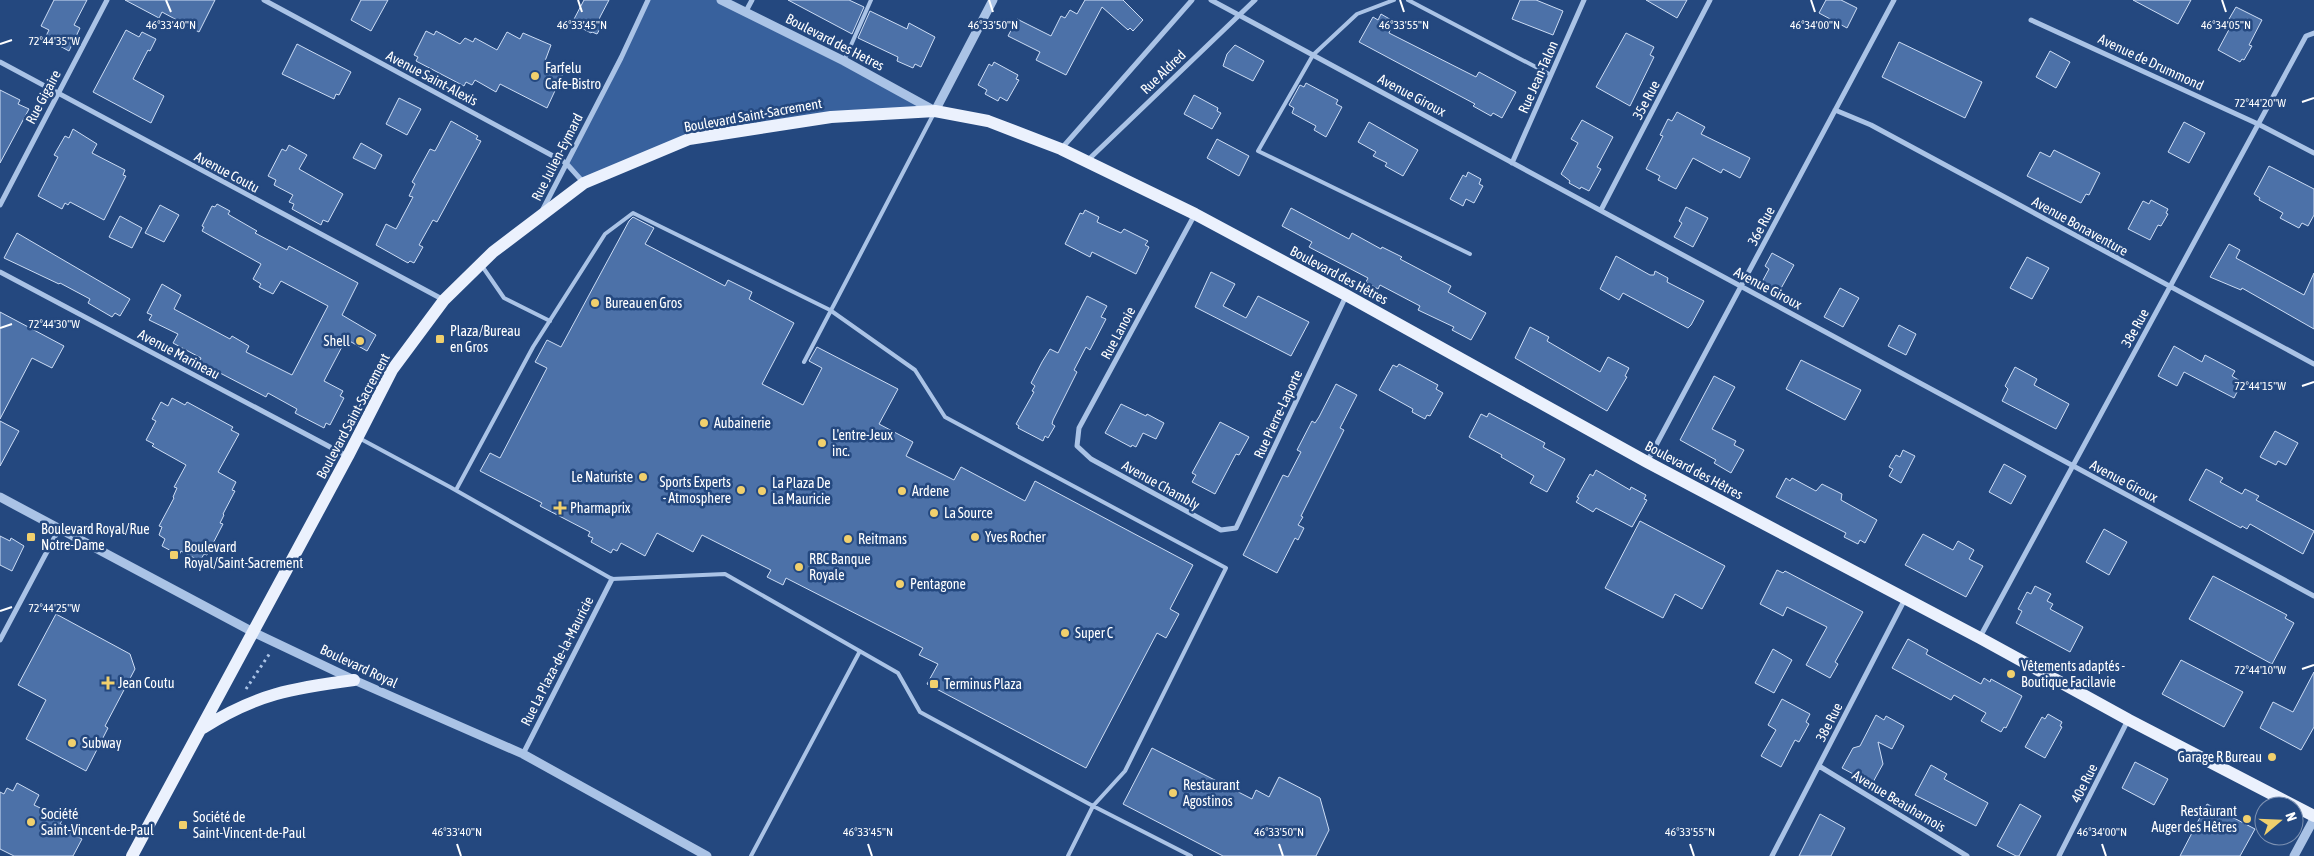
<svg xmlns="http://www.w3.org/2000/svg" width="2314" height="856" viewBox="0 0 2314 856" font-family="'Asap Condensed',sans-serif">
	<style>
		.green { fill: #38619d }
		.building { fill: #4c71a8; stroke: #cdddf5 }
		.lines { fill: none; stroke-linecap: round; stroke-linejoin: round }
		.path { stroke: #aac3e6; stroke-width: 3; stroke-dasharray: 2.5 4; stroke-linecap: butt }
		.service { stroke: #aac3e6; stroke-width: 4 }
		.minor { stroke: #aac3e6; stroke-width: 5 }
		.tertiary { stroke: #aac3e6; stroke-width: 9 }
		.primary { stroke: #ebf1fd; stroke-width: 12 }
		.ticks { fill: none; stroke: #fff; stroke-width: 2 }
		.poi-dot { fill: #f1d06d; stroke: #24487f; stroke-width: 2 }
		.labels { text-anchor: middle; stroke-width: 5; stroke-linejoin: round; paint-order: stroke }
		.street-label { font-size: 14px; fill: #fff; stroke: #24487f }
		.poi-label { font-size: 14px; fill: #fff; stroke: #24487f; text-anchor: start }
		.ticks-label { font-size: 12px; text-anchor: middle; fill: #fff; stroke: #24487f; stroke-width: 5; stroke-linejoin: round; paint-order: stroke }
	</style>
	<rect width="100%" height="100%" fill="#24487f"/>
	<!-- green -->
	<path class="green" d="M647,0H721L935,111L689,139L584,183L566,163Z"/>
	<!-- building -->
	<path class="building" d="M54,0H87L74,25L80,28L69,51L45,38L49,30L41,26Z
		M125,0H215L199,32L162,12L159,18Z
		M361,0H388L371,31L351,20Z
		M584,0H609L600,17L599,20L604,22L597,34L592,32L591,33L572,23Z
		M788,0H849L864,7L852,34Z
		M1085,0H1123L1143,20L1133,31L1130,28L1128,30L1102,7L1066,75L1036,60L1040,52L1008,36L1017,19L1051,36L1061,16L1065,18L1070,10L1077,14Z
		M1520,0H1536L1563,11L1553,35L1512,19Z
		M1646,0H1687L1677,18Z
		M1826,0H1841L1857,8L1847,28L1819,13Z
		M2133,0H2191L2178,24Z
		M2236,7L2262,20L2249,45L2252,46L2244,60L2242,59L2240,62L2218,50L2233,22L2229,19Z
		M870,11L907,29L909,23L935,37L921,67L915,64L913,68L897,61L898,57L858,38Z
		M1381,14L1393,21L1389,33L1476,77L1479,72L1516,92L1502,118L1493,113L1491,116L1473,106L1475,104L1359,42L1373,17L1378,20Z
		M126,30L139,37L142,32L156,39L150,51L148,50L133,79L164,96L151,123L93,92Z
		M426,31L434,35L436,31L460,44L465,38L473,42L475,38L497,50L507,32L520,39L523,33L551,45L545,61L565,69L547,108L500,84L496,92L475,80L472,85L466,82L464,86L416,61L418,57L414,55Z
		M1626,33L1654,47L1650,55L1654,57L1630,106L1596,87Z
		M1899,42L1982,82L1965,118L1882,77Z
		M297,44L351,72L339,95L336,94L334,99L282,74Z
		M1235,45L1264,61L1253,81L1223,66L1227,54Z
		M2050,51L2070,62L2056,88L2036,77Z
		M994,62L1018,75L1016,79L1019,80L1007,101L1000,97L998,101L985,94L987,90L978,85L989,64L992,66Z
		M1306,83L1338,100L1336,104L1342,107L1326,137L1314,130L1316,126L1292,113L1294,108L1289,105L1300,85L1304,87Z
		M0,90L20,100L18,104L29,109L0,163Z
		M1194,95L1218,108L1217,111L1221,113L1212,129L1184,114Z
		M399,98L421,109L407,135L386,124Z
		M1677,112L1705,127L1701,134L1750,158L1740,178L1723,169L1721,173L1693,158L1676,189L1658,180L1660,176L1646,169L1663,136L1660,135L1668,119L1672,121Z
		M1582,120L1613,137L1597,167L1601,169L1589,191L1581,187L1580,189L1569,183L1570,181L1561,174L1578,143L1571,139Z
		M451,121L478,136L476,139L481,141L437,222L433,220L419,245L423,247L414,263L410,261L408,263L376,245L386,224L396,229L413,197L409,196L415,184L412,182L430,149L435,151Z
		M1369,122L1418,150L1403,176L1385,166L1387,163L1373,156L1376,152L1358,142Z
		M2184,122L2205,133L2189,163L2168,152Z
		M73,129L97,144L92,153L125,170L123,175L126,176L104,220L70,202L68,205L65,203L62,209L38,196L58,157L54,155L65,136L69,138Z
		M1217,139L1249,156L1239,176L1207,158Z
		M361,143L382,155L375,169L353,158Z
		M289,145L307,155L299,169L343,194L328,222L323,220L321,225L292,209L294,204L289,202L293,195L274,185L276,180L268,176L282,149L286,151Z
		M2054,150L2100,173L2089,195L2086,194L2081,203L2027,176L2040,152L2050,157Z
		M2269,166L2314,189V215L2308,226L2302,223L2299,228L2280,218L2283,213L2259,200L2260,198L2254,194Z
		M1468,172L1481,179L1479,184L1483,186L1474,203L1466,199L1463,206L1450,199L1463,175L1466,177Z
		M2151,200L2168,209L2166,213L2168,214L2161,226L2158,225L2150,240L2128,229L2143,201L2149,204Z
		M217,204L230,211L228,214L231,216L257,231L255,233L287,250L289,246L358,283L342,315L376,335L367,351L346,339L324,381L343,391L340,396L344,398L330,425L326,423L324,428L295,413L297,409L268,393L266,397L199,362L201,358L173,343L178,334L149,320L152,315L147,313L162,284L181,295L174,309L230,339L232,336L249,346L246,352L292,375L328,306L281,281L273,294L259,287L261,284L253,279L261,264L202,231L204,227L202,226L212,206L215,207Z
		M160,205L179,215L164,242L145,233Z
		M1686,207L1708,218L1693,247L1674,237L1682,223L1679,221Z
		M1291,208L1349,239L1352,233L1381,249L1382,247L1402,257L1400,259L1451,286L1448,292L1486,313L1471,340L1452,330L1454,327L1418,310L1420,306L1380,285L1378,289L1366,282L1368,278L1309,247L1312,242L1282,226Z
		M1085,210L1099,217L1097,222L1121,233L1124,229L1148,241L1145,245L1149,247L1136,274L1092,252L1090,257L1065,244L1080,213L1083,214Z
		M120,216L142,228L132,248L109,237Z
		M633,217L654,228L645,244L725,286L728,280L752,292L749,299L794,323L762,384L803,405L822,368L809,361L817,347L898,389L879,424L913,442L906,456L954,480L961,467L1025,501L1035,481L1193,565L1170,609L1179,614L1166,638L1157,633L1086,768L927,684L938,664L919,655L923,648L786,578L783,585L767,577L771,570L702,535L693,552L657,533L645,556L621,543L617,551L613,549L611,553L591,542L593,538L588,536L590,532L540,506L542,503L480,471L490,453L500,458L547,368L535,362L547,340L561,347L629,221Z
		M17,233L130,299L120,316L115,313L112,317L88,303L90,299L60,283L59,284L4,258Z
		M2229,244L2240,250L2236,258L2304,295L2314,273V329L2242,288L2241,290L2210,277Z
		M1772,253L1794,265L1779,292L1762,282L1769,269L1765,266Z
		M1616,256L1650,275H1654L1655,271L1668,278L1667,282L1704,301L1691,325L1688,328L1623,293L1619,300L1600,289Z
		M2027,257L2049,268L2032,299L2010,288Z
		M1211,272L1235,284L1223,306L1246,318L1258,296L1309,322L1291,356L1195,307Z
		M1840,288L1859,298L1843,327L1824,317Z
		M1087,296L1107,306L1101,317L1106,319L1090,350L1086,347L1074,370L1077,372L1053,420L1052,424L1055,426L1048,438L1045,436L1043,441L1018,428L1019,426L1016,424L1034,392L1032,391L1035,386L1031,383L1042,362L1050,349L1058,353Z
		M0,312L64,346L52,368L32,358L0,419Z
		M1899,325L1916,334L1906,355L1888,346Z
		M1530,327L1549,337L1547,341L1600,372L1608,357L1629,368L1625,376L1627,377L1607,411L1515,358Z
		M2174,346L2202,362L2205,355L2235,371L2232,376L2242,382L2234,398L2184,372L2177,386L2158,376Z
		M1801,360L1861,390L1845,420L1786,389Z
		M1399,364L1438,385L1436,389L1443,393L1430,416L1427,415L1425,419L1412,412L1413,409L1379,390L1393,365L1397,367Z
		M2015,367L2037,379L2034,385L2069,404L2056,429L2002,401L2008,389L2005,386Z
		M1714,376L1735,387L1712,429L1736,441L1734,445L1744,450L1731,473L1714,463L1716,460L1680,440Z
		M1336,384L1357,395L1340,428L1344,430L1301,516L1303,517L1298,525L1304,528L1298,540L1295,538L1277,573L1243,555L1283,475L1288,477L1301,452L1297,450L1312,421L1315,423L1319,417Z
		M172,398L185,405L187,402L233,427L231,430L239,434L218,472L236,482L232,490L235,491L223,514L224,515L220,523L223,524L207,555L204,554L200,561L181,551L179,555L162,546L165,539L159,535L162,527L159,526L174,498L173,497L177,488L174,487L186,465L152,446L154,444L146,440L156,421L152,419L161,402L168,406Z
		M1121,404L1146,416L1147,414L1164,423L1156,439L1143,433L1136,447L1132,445L1131,447L1105,433Z
		M1489,413L1545,443L1543,447L1565,459L1547,492L1530,483L1534,476L1501,457L1502,455L1469,437L1481,414L1487,417Z
		M0,421L19,431L0,466Z
		M1220,422L1249,437L1239,455L1236,454L1215,494L1192,482L1196,475L1192,473Z
		M2275,431L2298,443L2286,465L2278,461L2276,465L2260,457Z
		M1903,450L1915,456L1901,483L1889,476L1893,469L1889,467L1896,455L1900,457Z
		M2004,464L2026,476L2011,504L1989,492Z
		M2206,469L2223,478L2220,482L2242,494L2245,489L2259,496L2256,500L2314,531L2303,554L2250,524L2247,529L2242,526L2241,528L2189,500Z
		M1596,470L1630,490L1631,487L1646,495L1644,499L1647,500L1632,527L1596,508L1593,512L1576,502L1579,498L1577,497L1590,474L1593,476Z
		M1786,478L1790,481L1792,478L1816,491L1822,484L1842,494L1841,500L1877,520L1865,543L1860,540L1858,544L1844,537L1846,533L1776,497Z
		M1640,521L1725,566L1702,609L1675,594L1663,618L1605,588Z
		M2104,529L2127,542L2109,575L2086,562Z
		M1923,534L1953,550L1958,541L1974,550L1969,559L1983,566L1966,597L1905,565Z
		M0,536L10,541L11,538L24,546L12,571L0,565Z
		M1777,570L1783,573L1785,571L1863,612L1835,662L1838,664L1830,678L1806,665L1827,627L1787,607L1783,616L1760,604Z
		M2213,576L2287,615L2285,618L2294,623L2272,664L2189,619Z
		M2035,586L2051,594L2047,601L2053,604L2050,609L2083,627L2070,652L2016,623L2022,611L2018,609L2027,592L2031,594Z
		M56,614L130,654L135,669L105,726L108,728L86,771L26,739L46,700L18,685Z
		M1908,639L1928,650L1926,654L1981,684L1984,678L1990,682L1991,679L2022,696L2006,728L2004,727L2001,732L1981,721L1986,713L1954,695L1951,700L1892,668Z
		M1773,649L1792,660L1774,693L1755,683Z
		M2181,660L2243,692L2224,727L2162,694Z
		M2314,672V727L2301,750L2260,728L2273,702L2293,712Z
		M1782,699L1810,714L1806,722L1809,724L1799,742L1795,740L1781,767L1761,756L1776,730L1768,725Z
		M2048,714L2062,722L2060,726L2062,727L2045,758L2025,747L2042,717L2045,719Z
		M1876,715L1884,720L1886,716L1904,726L1892,749L1878,742L1883,764L1872,784L1842,768L1853,748L1860,746Z
		M1152,748L1252,799L1256,790L1269,797L1279,777L1320,798L1329,830L1316,856H1223L1123,804Z
		M2135,762L2168,779L2154,805L2122,788Z
		M1931,765L1947,774L1944,779L1988,803L1976,826L1915,795Z
		M17,783L39,795L34,805L63,819L60,824L64,826L63,829L82,839L73,856H14L0,849V792L4,794L7,788L13,791Z
		M2020,804L2041,816L2019,856H2016L1997,846Z
		M2207,804L2255,829L2240,856H2180Z
		M1820,814L1845,828L1831,856H1799Z"/>
	<g class="lines">
		<!-- path -->
		<path class="path" d="M246,689L270,653"/>
		<!-- service -->
		<path class="service" d="M1394,0L1357,14L1313,55L1258,151L1470,254
			M1408,0L1551,75
			M844,61L871,0
			M482,266L504,298L550,321
			M804,362L933,115
			M359,438L450,487L612,579L725,574L898,673L920,712L1093,806L1191,856
			M456,490L533,347L605,234L633,213L830,310L915,370L945,417L1226,568L1125,771L1093,806L1068,856
			M751,856L860,651"/>
		<!-- minor -->
		<path class="minor" d="M264,0L566,163L583,182
			M1211,0L2314,596
			M745,13L752,0
			M2031,20L2258,124L2314,153
			M0,62L442,299
			M1835,110L1871,125L2314,364
			M1062,148L1192,0
			M1087,161L1255,0
			M1512,163L1584,0
			M0,205L107,0
			M543,209L621,58L648,0
			M1601,210L1710,0
			M1195,214L1079,428L1077,446L1091,459L1221,530L1236,528L1346,296
			M0,272L347,456
			M1647,462L1894,0
			M1980,637L2306,36L2314,33
			M0,640L59,529
			M523,754L612,579
			M1819,766L1967,856
			M1772,856L1905,599
			M2059,856L2128,720"/>
		<!-- tertiary -->
		<path class="tertiary" d="M721,0L844,61L935,111L993,0
			M0,497L253,632L354,680L523,754L707,856
			M2294,856L2314,819"/>
		<!-- primary -->
		<path class="primary" d="M203,728C256,694 293,688 354,680
			M132,856L348,456L392,370L444,300L493,252L584,183L689,139L831,117L935,111L988,121L1061,149L1195,214L1346,295L1647,462L1980,638L2129,720L2314,816"/>
	</g>
	<!-- ticks -->
	<path class="ticks" d="M166,0L171,12M578,0L582,12M989,0L993,12M1400,0L1404,12M1811,0L1815,12M2222,0L2226,12M0,44L12,40M2302,102L2314,98M0,328L12,324M2302,386L2314,382M0,611L12,607M2302,669L2314,665M457,844L461,856M868,844L872,856M1279,844L1283,856M1690,844L1694,856M2102,844L2106,856"/>
	<!-- markers -->
	<g class="poi-dot">
		<circle cx="535" cy="76" r="5"/>
		<circle cx="595" cy="303" r="5"/>
		<rect x="435" y="334" width="10" height="10" rx="2.5"/>
		<circle cx="360" cy="341" r="5"/>
		<circle cx="704" cy="423" r="5"/>
		<circle cx="822" cy="443" r="5"/>
		<circle cx="643" cy="477" r="5"/>
		<circle cx="741" cy="490" r="5"/>
		<circle cx="762" cy="491" r="5"/>
		<circle cx="902" cy="491" r="5"/>
		<path d="M557.5 500.5h5v5h5v5h-5v5h-5v-5h-5v-5h5z"/>
		<circle cx="934" cy="513" r="5"/>
		<rect x="26" y="532" width="10" height="10" rx="2.5"/>
		<circle cx="975" cy="537" r="5"/>
		<circle cx="848" cy="539" r="5"/>
		<rect x="169" y="550" width="10" height="10" rx="2.5"/>
		<circle cx="799" cy="567" r="5"/>
		<circle cx="900" cy="584" r="5"/>
		<circle cx="1065" cy="633" r="5"/>
		<circle cx="2011" cy="674" r="5"/>
		<path d="M105.5 675.5h5v5h5v5h-5v5h-5v-5h-5v-5h5z"/>
		<rect x="929" y="679" width="10" height="10" rx="2.5"/>
		<circle cx="72" cy="743" r="5"/>
		<circle cx="2272" cy="757" r="5"/>
		<circle cx="1173" cy="793" r="5"/>
		<circle cx="2247" cy="819" r="5"/>
		<circle cx="31" cy="822" r="5"/>
		<rect x="178" y="820" width="10" height="10" rx="2.5"/>
	</g>
	<g class="labels">
		<!-- street labels -->
		<g class="street-label">
			<text transform="translate(835 42) rotate(27)" y="5">Boulevard des Hetres</text>
			<text transform="translate(2151 62) rotate(25)" y="5">Avenue de Drummond</text>
			<text transform="translate(1163 72) rotate(-44)" y="5">Rue Aldred</text>
			<text transform="translate(1538 77) rotate(-66)" y="5">Rue Jean-Talon</text>
			<text transform="translate(432 78) rotate(28)" y="5">Avenue Saint-Alexis</text>
			<text transform="translate(1412 95) rotate(28)" y="5">Avenue Giroux</text>
			<text transform="translate(43 97) rotate(-62)" y="5">Rue Gigaire</text>
			<text transform="translate(1646 100) rotate(-62)" y="5">35e Rue</text>
			<text transform="translate(753 115) rotate(-10)" y="5">Boulevard Saint-Sacrement</text>
			<text transform="translate(557 157) rotate(-63)" y="5">Rue Julien-Eymard</text>
			<text transform="translate(227 172) rotate(28)" y="5">Avenue Coutu</text>
			<text transform="translate(1761 226) rotate(-62)" y="5">36e Rue</text>
			<text transform="translate(2080 226) rotate(29)" y="5">Avenue Bonaventure</text>
			<text transform="translate(1339 275) rotate(28)" y="5">Boulevard des Hêtres</text>
			<text transform="translate(1768 288) rotate(28)" y="5">Avenue Giroux</text>
			<text transform="translate(2135 328) rotate(-61)" y="5">38e Rue</text>
			<text transform="translate(1118 333) rotate(-62)" y="5">Rue Lanoie</text>
			<text transform="translate(179 354) rotate(28)" y="5">Avenue Marineau</text>
			<text transform="translate(1278 414) rotate(-65)" y="5">Rue Pierre-Laporte</text>
			<text transform="translate(353 416) rotate(-62)" y="5">Boulevard Saint-Sacrement</text>
			<text transform="translate(1694 470) rotate(28)" y="5">Boulevard des Hêtres</text>
			<text transform="translate(2124 481) rotate(28)" y="5">Avenue Giroux</text>
			<text transform="translate(1161 485) rotate(29)" y="5">Avenue Chambly</text>
			<text transform="translate(557 661) rotate(-63)" y="5">Rue La Plaza-de-la-Mauricie</text>
			<text transform="translate(359 666) rotate(25)" y="5">Boulevard Royal</text>
			<text transform="translate(1829 722) rotate(-63)" y="5">38e Rue</text>
			<text transform="translate(2084 783) rotate(-63)" y="5">40e Rue</text>
			<text transform="translate(1899 801) rotate(31)" y="5">Avenue Beauharnois</text>
		</g>
		<!-- poi labels -->
		<g class="poi-label">
			<text x="545" y="73">Farfelu<tspan x="545" dy="16">Cafe-Bistro</tspan></text>
			<text x="605" y="308">Bureau en Gros</text>
			<text x="450" y="336">Plaza/Bureau<tspan x="450" dy="16">en Gros</tspan></text>
			<text x="350" y="346" text-anchor="end">Shell</text>
			<text x="714" y="428">Aubainerie</text>
			<text x="832" y="440">L'entre-Jeux<tspan x="832" dy="16">inc.</tspan></text>
			<text x="633" y="482" text-anchor="end">Le Naturiste</text>
			<text x="731" y="487" text-anchor="end">Sports Experts<tspan x="731" dy="16">- Atmosphere</tspan></text>
			<text x="772" y="488">La Plaza De<tspan x="772" dy="16">La Mauricie</tspan></text>
			<text x="912" y="496">Ardene</text>
			<text x="570" y="513">Pharmaprix</text>
			<text x="944" y="518">La Source</text>
			<text x="41" y="534">Boulevard Royal/Rue<tspan x="41" dy="16">Notre-Dame</tspan></text>
			<text x="985" y="542">Yves Rocher</text>
			<text x="858" y="544">Reitmans</text>
			<text x="184" y="552">Boulevard<tspan x="184" dy="16">Royal/Saint-Sacrement</tspan></text>
			<text x="809" y="564">RBC Banque<tspan x="809" dy="16">Royale</tspan></text>
			<text x="910" y="589">Pentagone</text>
			<text x="1075" y="638">Super C</text>
			<text x="2021" y="671">Vêtements adaptés -<tspan x="2021" dy="16">Boutique Facilavie</tspan></text>
			<text x="118" y="688">Jean Coutu</text>
			<text x="944" y="689">Terminus Plaza</text>
			<text x="82" y="748">Subway</text>
			<text x="2262" y="762" text-anchor="end">Garage R Bureau</text>
			<text x="1183" y="790">Restaurant<tspan x="1183" dy="16">Agostinos</tspan></text>
			<text x="2237" y="816" text-anchor="end">Restaurant<tspan x="2237" dy="16">Auger des Hêtres</tspan></text>
			<text x="41" y="819">Société<tspan x="41" dy="16">Saint-Vincent-de-Paul</tspan></text>
			<text x="193" y="822">Société de<tspan x="193" dy="16">Saint-Vincent-de-Paul</tspan></text>
		</g>
	</g>
	<g class="ticks-label">
		<text x="171" y="29">46°33'40"N</text>
		<text x="582" y="29">46°33'45"N</text>
		<text x="993" y="29">46°33'50"N</text>
		<text x="1404" y="29">46°33'55"N</text>
		<text x="1815" y="29">46°34'00"N</text>
		<text x="2226" y="29">46°34'05"N</text>
		<text x="54" y="45">72°44'35"W</text>
		<text x="2260" y="107">72°44'20"W</text>
		<text x="54" y="328">72°44'30"W</text>
		<text x="2260" y="390">72°44'15"W</text>
		<text x="54" y="612">72°44'25"W</text>
		<text x="2260" y="674">72°44'10"W</text>
		<text x="457" y="836">46°33'40"N</text>
		<text x="868" y="836">46°33'45"N</text>
		<text x="1279" y="836">46°33'50"N</text>
		<text x="1690" y="836">46°33'55"N</text>
		<text x="2102" y="836">46°34'00"N</text>
	</g>
	<!-- north arrow -->
	<g transform="translate(2279 821) rotate(71)"><circle r="24" fill="#24487f" stroke="#7c91b2"/>
	<path d="M0-4L9 19L0 12L-9 19Z" fill="#f1d06d"/>
	<text y="-8" font-size="14" font-weight="bold" text-anchor="middle" fill="#ffffff">N</text>
	</g>
</svg>
